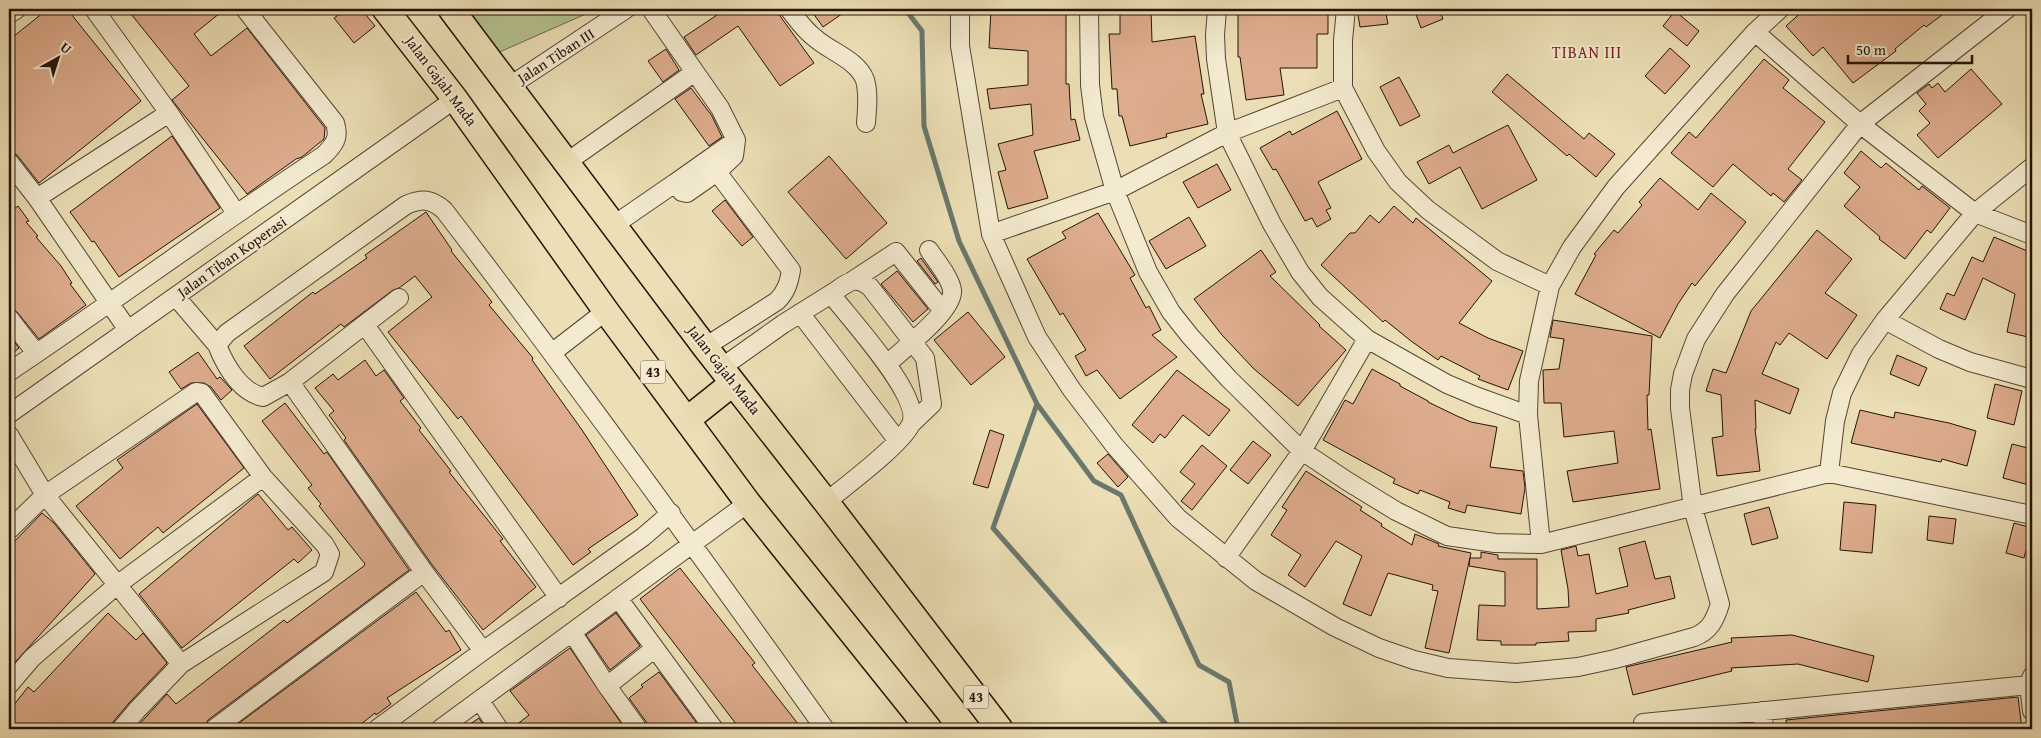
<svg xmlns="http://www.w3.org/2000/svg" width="2041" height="738" viewBox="0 0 2041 738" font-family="'Gentium Book Plus',serif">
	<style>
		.green { fill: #b5c28f; stroke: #6c6a4c }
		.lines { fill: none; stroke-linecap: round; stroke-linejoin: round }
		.stream { stroke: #6a786e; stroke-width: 5 }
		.building { fill: #ddac8c; stroke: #24120a }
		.minor-casing { stroke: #564535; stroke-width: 20 }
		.highway-casing { stroke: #24120a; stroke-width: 28 }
		.minor { stroke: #f3eacf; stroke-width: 18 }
		.highway { stroke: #ecdfb5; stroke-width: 25 }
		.labels { text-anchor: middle; stroke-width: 4; stroke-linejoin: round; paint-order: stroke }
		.shield { fill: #f3eacf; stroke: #625345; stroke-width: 1 }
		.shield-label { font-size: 14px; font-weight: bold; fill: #24120a }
		.street-label { font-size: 15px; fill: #24120a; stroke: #f3eacf }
		.neighbourhood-label { font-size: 16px; letter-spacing: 1px; fill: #7a1f14; stroke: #f3eacf }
	</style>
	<rect width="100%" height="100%" fill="#ecdfb5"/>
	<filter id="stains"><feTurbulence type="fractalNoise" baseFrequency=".004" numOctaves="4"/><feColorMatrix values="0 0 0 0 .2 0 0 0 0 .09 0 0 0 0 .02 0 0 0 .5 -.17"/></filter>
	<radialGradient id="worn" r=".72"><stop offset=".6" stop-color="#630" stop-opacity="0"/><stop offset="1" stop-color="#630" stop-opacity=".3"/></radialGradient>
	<!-- green -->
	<path class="green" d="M462,9H585L588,13L495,54Z"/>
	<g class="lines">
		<!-- stream -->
		<path class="stream" d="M905,9L922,31L924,126L959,241L1037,404L1094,481L1121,495L1199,665L1229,682L1238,729
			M1037,404L993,528L1170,729"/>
	</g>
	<!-- building -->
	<path class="building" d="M48,9H67L141,101L39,183L17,155L9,152V40Z
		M127,9H225L194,34L211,56L247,28L325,128L324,139L302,157L296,159L247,194L172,100L189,86Z
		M347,9H361L375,26L354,43L334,18Z
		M726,9H775L814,63L780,86L738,26L696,55L684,37Z
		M810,9H849L823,27Z
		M991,9H1066V84H1069L1071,120L1075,119L1080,140L1034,151L1048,198L1008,209L998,172L1006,170L998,144L1033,135L1031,104L990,109L987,89L1028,85V51L989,48Z
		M1120,9H1151L1152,42L1195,36L1204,94H1201L1208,124L1166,134L1167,137L1130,146L1122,116H1119L1117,89H1112L1109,34H1120Z
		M1238,9H1328V34H1317V68H1280L1284,95L1246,100L1240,57H1238Z
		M1357,9H1385L1388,24L1360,27Z
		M1414,9H1439L1443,19L1421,28Z
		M1805,9H1950L1926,27L1924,25L1895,49L1896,51L1853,83L1823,47L1813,56L1786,26Z
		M1675,11L1699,31L1687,46L1663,26Z
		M1670,48L1690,66L1665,94L1645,76Z
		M666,49L679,70L663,82L648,61Z
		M1764,59L1789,80L1783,88L1825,122L1788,169L1802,180L1784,202L1773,193L1771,196L1733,164L1713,187L1671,153L1689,132L1696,138Z
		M1971,69L2002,104L1938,158L1917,135L1930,123L1919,111L1926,104L1917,93L1929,84L1932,88L1938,83L1945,92Z
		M1507,74L1584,139L1589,133L1615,154L1596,177L1569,154L1567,156L1492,92Z
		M1399,77L1420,116L1400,126L1380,87Z
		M691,88L712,116L722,137L709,146L675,99Z
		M1337,111L1362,159L1318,182L1331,208L1326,210L1331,219L1317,227L1312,218L1305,221L1276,169L1273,170L1260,148L1290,131L1292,135Z
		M1508,125L1537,180L1482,209L1460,167L1429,184L1417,162L1449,145L1453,153Z
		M172,136L220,208L119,277L94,241L92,242L70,212Z
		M1861,151L1881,168L1886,163L1919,190L1922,186L1950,208L1931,233L1927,230L1905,259L1879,239L1880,237L1844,206L1860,187L1844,173Z
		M829,156L887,223L846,259L788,192Z
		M1217,164L1231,190L1198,208L1183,182Z
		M1660,178L1698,210L1711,193L1746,222L1695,286L1692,283L1678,304L1660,338L1575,294L1596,255L1594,254L1614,230L1618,233L1642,205L1639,202Z
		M725,200L753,237L742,246L712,211Z
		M18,206L29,221L26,222L38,236L36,237L61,266L72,283L70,284L86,305L39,339L17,312L9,308V213Z
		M1394,206L1413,223L1416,218L1492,281L1459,323L1488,338L1523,351L1508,390L1478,379L1480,376L1441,356L1438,360L1411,341L1385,320L1383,322L1321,265L1350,233H1355L1370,215L1379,223Z
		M426,212L452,250L451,251L492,302L489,305L533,358L532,360L582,430L638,515L588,549L591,552L573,565L461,416L458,419L388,332L432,297L415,276L399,288L393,290L344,327L341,324L270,379L244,346L313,292L315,294L367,258L365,255Z
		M1098,213L1135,275L1130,278L1146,308L1149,306L1161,330L1152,335L1177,357L1120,399L1097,370L1086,376L1075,356L1086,350L1063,313L1060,315L1027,259L1066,238L1062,232Z
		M1189,217L1206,246L1166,269L1149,241Z
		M1817,230L1852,259L1825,293L1857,315L1827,359L1789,333L1780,345L1776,342L1762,374L1799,389L1790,414L1755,400L1756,429H1755L1760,471L1717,476L1712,438L1723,436L1721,395L1706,391L1713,369L1726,373L1751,311Z
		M1994,237L2032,253V338L2007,332L2015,294L1983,278L1965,320L1940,309L1947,293L1954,296L1972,257L1983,262Z
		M1261,250L1276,272L1270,276L1320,325L1319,326L1346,350L1298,406L1254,369L1222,335L1194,299Z
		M921,258L938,282L935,284L917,261Z
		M897,271L928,309L913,322L881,284Z
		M968,312L1005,357L971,385L934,340Z
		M1553,320L1652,336L1649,395H1647L1648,430L1651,429L1660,489L1573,502L1567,471L1618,463L1614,431L1564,437L1561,403H1544L1543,370L1559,369L1564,339L1550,337Z
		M9,335L19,348L9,356Z
		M198,352L217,379L220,377L232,390L221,400L211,387L204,383H191L181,389L169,372Z
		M1897,355L1927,368L1919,386L1890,374Z
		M365,360L376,376L384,370L404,398L400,401L421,428L419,430L451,471L449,472L503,539L500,541L536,587L483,630L433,566L344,440L346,438L329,415L334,411L315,388L333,374L338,380Z
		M1372,369L1400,384V386L1428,401V402L1457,416L1471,422L1497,427L1490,467L1523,471L1525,488L1521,514L1467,505L1465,513L1448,508L1450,502L1420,490L1418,494L1393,483L1395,479L1323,440L1345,400L1353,404Z
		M1177,370L1230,410L1209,436L1183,415L1165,438L1160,434L1153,443L1132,425Z
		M1995,384L2022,391L2014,425L1987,418Z
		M285,403L324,454L327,452L409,570L208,720L204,729H135L167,694L176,704L284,620L287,623L364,566L365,564L319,506L321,504L308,488L312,485L262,421Z
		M197,404L244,468L163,533L158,527L120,559L76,506L123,468L117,460Z
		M1860,410L1894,418L1895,412L1949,423L1976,431L1967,466L1942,459L1941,462L1851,443Z
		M990,430L1004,435L988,488L973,484Z
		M1253,441L1271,455L1248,484L1230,470Z
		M2012,444L2032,449V470L2029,485L2003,478Z
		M1202,445L1227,466L1192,510L1181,501L1195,484L1180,472Z
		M1108,454L1128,477L1118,487L1097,463Z
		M1306,471L1362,507L1360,510L1382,524L1381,526L1412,545L1415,534L1439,544L1438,546L1471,553L1449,653L1425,648L1438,591L1432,590L1433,585L1388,573L1371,616L1343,604L1362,556L1336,541L1305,587L1288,575L1301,555L1271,535L1287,510L1282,507Z
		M258,494L288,530L292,527L312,550L298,563L294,559L182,648L139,594Z
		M1844,502L1876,505L1872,553L1840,550Z
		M1769,507L1778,538L1752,545L1744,514Z
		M42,513L54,523L95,574L9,669V547Z
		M1929,516L1956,519L1953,544L1927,540Z
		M2014,523L2032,528L2024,558L2006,553Z
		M1645,541L1655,579L1670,576L1675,598L1628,610L1629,613L1596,619V631L1568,632L1569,641L1536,643V645H1501V641L1477,640L1479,605L1505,606V572L1469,566L1470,558H1481V552L1498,555V559H1537V609L1569,607L1568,589L1561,550L1576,546L1578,556L1589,554L1596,594L1628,586L1619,548Z
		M680,568L755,663L752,665L802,729H740L640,599Z
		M416,592L446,632L449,630L461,650L387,698L391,704L376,715L375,713L355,729H231Z
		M108,613L136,640L143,633L167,663L129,703L113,722L111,729H9V711L28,687L34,692Z
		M616,613L640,646L610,670L586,635Z
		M1792,635L1874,656L1868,682L1798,664L1731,668L1732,671L1633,695L1626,667L1732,642L1731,638Z
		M570,648L625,729H511L529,715L510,691Z
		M659,672L701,729H648L647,723L629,698L643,687L641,685Z
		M2018,697L2022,729H1787L1786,720Z
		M479,718L486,729H463Z"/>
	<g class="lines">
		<!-- minor casing -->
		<g class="minor-casing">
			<path id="minor" d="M94,9L169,113L236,213
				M651,9L720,108L736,140L734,156L717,172L791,270C789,283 786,292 777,301L705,347
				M789,9C797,19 804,30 815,38C829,51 858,60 865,80C869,94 867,109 866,123
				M960,9V46L991,234L1037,337L1072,390L1114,445L1178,518L1256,581L1335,627L1379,648L1414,660L1448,668L1516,673L1578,667L1615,659L1694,637C1710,631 1715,620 1720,604L1693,508L1680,408V390L1683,374L1696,339L1725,294L1860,124L2007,9
				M1089,9L1090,85L1094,117L1115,191L1148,272L1171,312L1190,336L1229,379L1302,451L1347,481L1396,511L1447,536L1495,543L1541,544L1829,473L2032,515
				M1217,9L1215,35L1216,59L1227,133L1272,224L1300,272L1320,297L1367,339L1447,384L1478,397L1528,415
				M1346,9L1343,40V88L1376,151L1398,182L1428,210L1497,261L1550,286
				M9,14L17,9
				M1755,32L1860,124L1975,213L2032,235
				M510,86L626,9
				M9,162L37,198L128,330
				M567,162L695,72
				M675,183L736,140
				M37,198L169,113
				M614,225L675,183L682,192L687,193L717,172
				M991,234L1115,191L1227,133L1343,88
				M852,281L896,252L943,311
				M831,294C847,284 853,274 870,287L925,358L932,404L911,424
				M176,297L217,345
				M399,298L290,382L263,397C240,392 225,365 217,345L227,333L406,205C423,198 431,199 444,210C575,381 700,554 825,729
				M800,313L898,441
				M9,318L36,353
				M1885,320L1939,349L1970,362L2032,379
				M365,325L559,598
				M553,352L606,311
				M887,364C901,351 955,310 952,290C950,277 936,261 929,250
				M721,368L783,324L831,294C848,317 923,397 911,424C902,444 846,486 826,502
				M9,372C115,301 217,225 324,155C334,145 340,138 335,123L245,9
				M290,382L424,572L483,651
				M9,414L455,99
				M9,435L45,495L181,664
				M1829,473L1835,421L1842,393L1861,354L1885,320L1975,213L2032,167
				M9,530L45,495L196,392L202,393L263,477L325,545L330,554L324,572L181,664L137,710L121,729
				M1541,544L1528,415L1529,381L1550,286L1572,247L1616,187L1755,32L1780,9
				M1226,558L1302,451L1367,339
				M618,598L714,729
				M572,632L607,686L638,729
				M2032,676L2029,685L2032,711
				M9,685L32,658L117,585L263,477
				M607,686L654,649
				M480,701L499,729
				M1762,711L1764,729
				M1643,723L2029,685
				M214,729L424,572
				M377,729L483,651L643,537L671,513
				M440,729L748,503"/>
		</g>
		<!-- highway casing -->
		<g class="highway-casing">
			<path id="highway" d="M385,9L455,99L606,311L748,503L929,729
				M451,9L705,347L826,502L1000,729
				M688,419L733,383"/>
		</g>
		<!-- minor -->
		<use href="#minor" class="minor"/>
		<!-- highway -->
		<use href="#highway" class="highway"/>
	</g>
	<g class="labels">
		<!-- shield labels -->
		<g class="shield">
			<rect x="640.5" y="360.5" width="25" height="23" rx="4"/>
			<rect x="963.5" y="685.5" width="25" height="23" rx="4"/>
		</g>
		<g class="shield-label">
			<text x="653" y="377">43</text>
			<text x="976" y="702">43</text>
		</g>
		<!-- street labels -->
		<g class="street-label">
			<text transform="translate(556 56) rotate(-33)" y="5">Jalan Tiban III</text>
			<text transform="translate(441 81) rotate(53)" y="5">Jalan Gajah Mada</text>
			<text transform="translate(232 257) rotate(-35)" y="5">Jalan Tiban Koperasi</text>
			<text transform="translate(724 370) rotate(52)" y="5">Jalan Gajah Mada</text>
		</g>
		<!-- neighbourhood labels -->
		<g class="neighbourhood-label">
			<text x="1587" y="58">TIBAN III</text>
		</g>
	</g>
	<!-- margin -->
	<rect width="2041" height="738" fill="none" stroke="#ecdfb5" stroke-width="30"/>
	<rect x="10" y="10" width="2021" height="718" fill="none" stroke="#24120a" stroke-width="2.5"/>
	<rect x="15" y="15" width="2011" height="708" fill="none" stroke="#24120a"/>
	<!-- north arrow -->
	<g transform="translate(58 58) rotate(39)" stroke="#f3eacf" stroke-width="4" paint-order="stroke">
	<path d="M0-4L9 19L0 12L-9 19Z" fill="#24120a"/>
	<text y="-8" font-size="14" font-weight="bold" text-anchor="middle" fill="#24120a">U</text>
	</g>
	<!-- scale -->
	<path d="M1848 55v8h124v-8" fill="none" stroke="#24120a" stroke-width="2.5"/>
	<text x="1856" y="55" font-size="15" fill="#24120a" stroke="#f3eacf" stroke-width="4" paint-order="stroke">50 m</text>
	<rect width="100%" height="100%" filter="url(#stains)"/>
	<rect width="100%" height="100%" fill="url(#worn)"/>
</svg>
